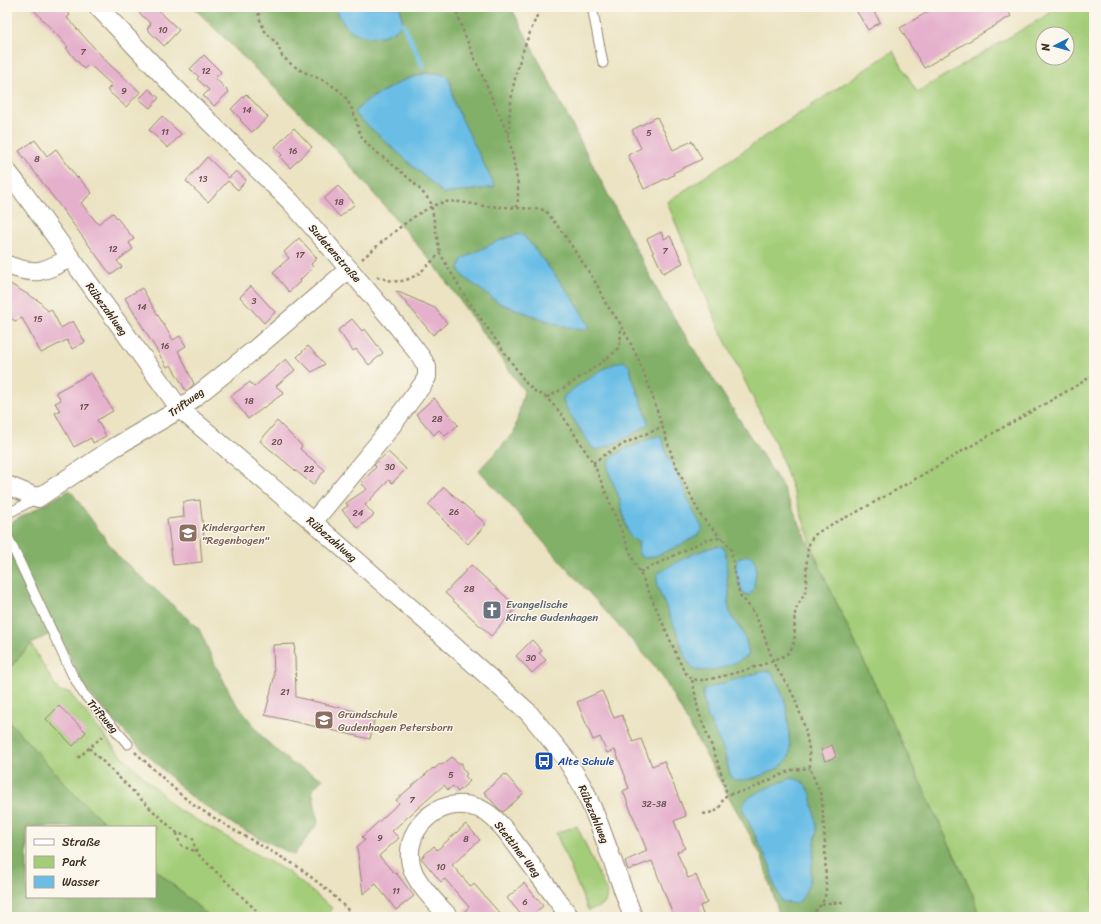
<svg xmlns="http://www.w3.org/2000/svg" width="1101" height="924" viewBox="0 0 1101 924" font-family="Sriracha,sans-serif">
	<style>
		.green { fill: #a4cd79; stroke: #707c4c; fill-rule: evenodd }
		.forest { fill: #83b069; stroke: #5f6d44; fill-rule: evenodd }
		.water { fill: #6abee6; stroke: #527482 }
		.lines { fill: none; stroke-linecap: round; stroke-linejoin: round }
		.stream { stroke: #6abee6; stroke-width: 5 }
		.building { fill: #e5b0cc }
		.service-casing { stroke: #938670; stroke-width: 11 }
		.minor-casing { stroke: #938670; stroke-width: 20 }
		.path { stroke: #938670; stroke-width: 2.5; stroke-dasharray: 3 3; stroke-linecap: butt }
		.service { stroke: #fff; stroke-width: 9 }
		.minor { stroke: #fff; stroke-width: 18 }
		.labels { text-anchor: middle; stroke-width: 3; stroke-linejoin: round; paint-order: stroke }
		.number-label { font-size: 9px; fill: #664c4a }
		.street-label { font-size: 11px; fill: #3b2a1e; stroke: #fbf7ec }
		.education-label { font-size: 11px; fill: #785e54; stroke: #fbf7ec; text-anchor: start }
		.worship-label { font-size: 11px; fill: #5b616d; stroke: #fbf7ec; text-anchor: start }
		.transit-label { font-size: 11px; fill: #164399; stroke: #fbf7ec; text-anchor: start }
	</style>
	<rect width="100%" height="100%" fill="#fbf7ec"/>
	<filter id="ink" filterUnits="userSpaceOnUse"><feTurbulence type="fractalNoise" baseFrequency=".025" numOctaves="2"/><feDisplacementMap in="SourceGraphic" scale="8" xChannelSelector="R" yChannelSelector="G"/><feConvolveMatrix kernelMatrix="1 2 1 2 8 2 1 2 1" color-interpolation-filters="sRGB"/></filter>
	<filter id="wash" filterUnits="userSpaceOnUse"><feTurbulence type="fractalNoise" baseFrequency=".012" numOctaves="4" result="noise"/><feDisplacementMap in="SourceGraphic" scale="16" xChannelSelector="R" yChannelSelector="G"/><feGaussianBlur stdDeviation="0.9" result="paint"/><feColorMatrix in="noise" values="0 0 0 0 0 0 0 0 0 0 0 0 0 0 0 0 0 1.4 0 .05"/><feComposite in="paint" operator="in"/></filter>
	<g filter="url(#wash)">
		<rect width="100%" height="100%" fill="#ebe3c2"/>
		<!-- green -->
		<path class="green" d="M1060,7H1094V917H979L973,895L820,568L779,451L719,328L667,202L893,51L917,92ZM1043,34H1067V58H1043Z
			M31,644L59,692H69L115,749L177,809L288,872L332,908L325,917H210L188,898L155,869V827H109L76,796L7,719V671Z
			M577,826L607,893L605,903L598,908L588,910L556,833Z"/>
		<!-- forest -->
		<path class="forest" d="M193,7H335L348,28L359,34L370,36H379L403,24L400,7H511L662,299L782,486L973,895L979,917H780L761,855L660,672L479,470L514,433L524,391L436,267L335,148ZM424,73H438L446,76L451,84L454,103L494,187L444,194L354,113L366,101L404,80ZM522,234L530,243L574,300L581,330L559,325L499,303L459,269L462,259C479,251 503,236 522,234ZM616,363L630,367L632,377L647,417L648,424L593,449L565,406L563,399C569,389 605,369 616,363ZM662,438L667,456L681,482L691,507L692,538L666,551L638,548L639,542L628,533L620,500L608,470L609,462L614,456ZM717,546L726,553L727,580L729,592L728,604L731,616L742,631L746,641L749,655L685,657L678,635L657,586V579C678,564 691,552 717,546ZM765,671H771L785,701L788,719L790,749L778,768L753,779L736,780C734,778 731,776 730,773C726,766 726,757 723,749C716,730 702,712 703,691L720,684ZM743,810L794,904L773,881L770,866Z
			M70,490L117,555L199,629L212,658L233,699L264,739L291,763L323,779L312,789L318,823L294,855L236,826L189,795L131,739L85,688L57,630L31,644L7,671V525Z
			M7,719L76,796L109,827H27V897H155V869L188,898L210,917H7Z"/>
		<!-- water -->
		<path class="water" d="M335,7H400L403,24C399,27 395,31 390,33C378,39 359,38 348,28C343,24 338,13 335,7Z
			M426,73H438L447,76L451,84L454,103L495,187L444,194L354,113L366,101L404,80Z
			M522,234L530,243L574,300L590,327L581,330L559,325L499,303L465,278L459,270L462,259C479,251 503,236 522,234Z
			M624,361L630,367L632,377L647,417L648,424C633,435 615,445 596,450L593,449L565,406L563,399L565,395C580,384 606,364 624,361Z
			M656,436L662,438L667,456L681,482L691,507L703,529C701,531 699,534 697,536C689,541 653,559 645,558C637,557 638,548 639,542L634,540L628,533L620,500L608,470L609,461L614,456L622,451Z
			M717,546L723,547L726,553L727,580L729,592L728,604L731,616L742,631L746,641L749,655C734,665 712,673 694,670L685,657L678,635L657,586V574C676,562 696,551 717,546Z
			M749,555L752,556L756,564V569L754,588L752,592L749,595L744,594C740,588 731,564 739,558C742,556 745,556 749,555Z
			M765,671H771C776,681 782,691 785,702C788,713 789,726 789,738C790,744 791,751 789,756C786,769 749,782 736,780C733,780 731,777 730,774C727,765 726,755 722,747C714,729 702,711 703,690L720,684Z
			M792,778L799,780L805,784L811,794L817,828L810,879L805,893L800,901L794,904L781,901L773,881L770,866L743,810C743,809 743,804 744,803C748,794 782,782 792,778Z"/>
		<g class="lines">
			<!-- stream -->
			<path class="stream" d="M403,24L423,66"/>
		</g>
		<g id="blocks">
			<!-- building -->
			<path class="building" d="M31,7H63L70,15L67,18L109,64L140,92L126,107L107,90L112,85L89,64L84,69L66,48L68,47Z
				M133,7H155L179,30L164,46L147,29L151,24Z
				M854,7H871L880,22L868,30Z
				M936,7H1005L1011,16L924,68L900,28Z
				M204,55L221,72L215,78L229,92L214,106L203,96L209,90L197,79L199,77L190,69Z
				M149,89L159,98L150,108L139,99Z
				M246,94L268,117L252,132L240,120L241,119L231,109Z
				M162,116L181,134L168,148L149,130Z
				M657,117L673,150L692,141L702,159L673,173L674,175L644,189L628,155L641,148L632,130Z
				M294,128L312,147L290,168L280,157L282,155L275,147Z
				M35,140L47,156L56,149L77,178L78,177L92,193L81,203L98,224L113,213L134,239L129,243L133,249L117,261L122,267L111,275L19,151Z
				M207,157L229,178L236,171L246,180L238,190L228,181L208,202L186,181Z
				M338,186L355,204L340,217L324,199Z
				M661,232L664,239L670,236L683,263L663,273L647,239Z
				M299,238L317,258L311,264L313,267L300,280L301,281L289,292L273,272L289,258L284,252Z
				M7,282L39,301L48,311L51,309L61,328L73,321L85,342L72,349L67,340L41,353L22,318L15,321L7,316Z
				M251,286L275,312L264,323L240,297Z
				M142,288L159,317L173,340L180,336L186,346L178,351L182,358L194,384L186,391L171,365L167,367L125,298Z
				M396,291L435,308L447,323L433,335Z
				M352,319L362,331L365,329L383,353L369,365L356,349L353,351L338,330Z
				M308,346L325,364L312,372L297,357Z
				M286,359L295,370L276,386L284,393L248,419L231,396L250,382L254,387Z
				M91,373L113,411L97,420L106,436L93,443L91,438L74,447L55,413L60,411L55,403L61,400L56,392Z
				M434,398L458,425L445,436L439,430L434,435L416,414Z
				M277,421L302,446L300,449L325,470L313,485L260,441Z
				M388,452L406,469L392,483L389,480L365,505L374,515L358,528L342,510L348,506L346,503L367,489L361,483L376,467L374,465Z
				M444,487L486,524L468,544L442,519L443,518L428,505Z
				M200,500L204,538L200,539L202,562L173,565L167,519L184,517L183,502Z
				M471,565L517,607L491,636L445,593Z
				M532,640L542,651L539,653L546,660L532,673L516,656Z
				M295,644L294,656H295L296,697L375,716L370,739L265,715L274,678L273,645Z
				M602,691L614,718L622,715L633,742L641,739L652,766L664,761L686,816L674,821L685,848L677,852L688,878L696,875L707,903L700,906L704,917H674L652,861L628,870L625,861L647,851L623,791L629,788L625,778H626L615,750L607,753L600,737L593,740L577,702Z
				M59,706L86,732L73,746L46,719Z
				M832,745L836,757L825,761L821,750Z
				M452,757L457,763H462V768L467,774L465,776L470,781L458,792L453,786L448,790L444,785L392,831L399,838L379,856L395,874L396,873L414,896L396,910L376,884L363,894L357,847L365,840L362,837L399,803L396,800L433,768L434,769L440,764L442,765Z
				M505,774L523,794L503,812L497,807L484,792Z
				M466,824L480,840L452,865L471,887L474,884L503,917H459L469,907L445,879L441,882L421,858L434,846L437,850Z
				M524,883L543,906L530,917H523L507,898Z"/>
		</g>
	</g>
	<g filter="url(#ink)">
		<use href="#blocks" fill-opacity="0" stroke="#938670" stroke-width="1"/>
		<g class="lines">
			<!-- service casing -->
			<g class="service-casing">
				<path id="service" d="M592,7L603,63
					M7,514L37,498
					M7,535L72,674L83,693L128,744"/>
			</g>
			<!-- minor casing -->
			<g class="minor-casing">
				<path id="minor" d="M98,7L174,87L291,202L349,269L398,327L421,357L427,367V377L423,384L380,441L313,522
					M7,171L21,189L180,409L313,522L428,623L528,712L546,734L566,759L577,777L585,791L599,824L633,917
					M7,265C37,276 43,272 70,258
					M7,485L38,498L115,447L180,409L254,350L349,269
					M449,917C438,905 419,886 413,871C398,832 439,793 478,808C490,813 498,822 506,831L570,917"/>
			</g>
			<!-- path -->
			<path class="path" d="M258,7L259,17L264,30L277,44L282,56L291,64L302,71L327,82L340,91L346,98L353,111L358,127L360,134L364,140L370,147L393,165L412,181L426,196L431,203L436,232L440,253
				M455,7L465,36L509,137L518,184V200L516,207
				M509,134C509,124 509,114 511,103C514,70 527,38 541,7
				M362,259C381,243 421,206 445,202C457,200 471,204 484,206C504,207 525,208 545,210L563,233L585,266L597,285L606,304L620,323L629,340L639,361L650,389L673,459L682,478L701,516L722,539
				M377,277C382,278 388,280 393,281C413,284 428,265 440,253L447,266L465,296L526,383L532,389L536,392L546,397L560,412L594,464L633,559L645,583L682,667C690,683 699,681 715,678C729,675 781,661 789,652C798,642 793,625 795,614C796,606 802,599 805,592C809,576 802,544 816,534C827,526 840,520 853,514C868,506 883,497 898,489C933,469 967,448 1002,428C1033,411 1064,393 1094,375
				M547,397C555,395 614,356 618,348C622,342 620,333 621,327
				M593,463C614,447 638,437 662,427
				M640,572L706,540L717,538L722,539L726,543L731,549L733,560L734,571L740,595L755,614L763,633L775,666L789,687L795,699L805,728L809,749L810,768L817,786L820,792L822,801L825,843L826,891C824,905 818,908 808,917
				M692,680C695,691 696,702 699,713C709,740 721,767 727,795
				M89,748L150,808L177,833L187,836L193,839L195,849L198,854L263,917
				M135,752L180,794L195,806L232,829L297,866L330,892L355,917
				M78,758L105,734
				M703,814C719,811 718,812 724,797L730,794L748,790L792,770L810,768
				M177,833C179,847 183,847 195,851
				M822,905L829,903L843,902"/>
			<!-- service -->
			<use href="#service" class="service"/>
			<!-- minor -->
			<use href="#minor" class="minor"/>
		</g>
	</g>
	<!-- icons -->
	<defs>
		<g id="school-square" transform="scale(1)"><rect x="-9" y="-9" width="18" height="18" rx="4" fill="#8d6e63" stroke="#fbf7ec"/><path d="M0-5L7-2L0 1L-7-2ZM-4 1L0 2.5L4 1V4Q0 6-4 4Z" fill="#fff"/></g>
		<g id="church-square" transform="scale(1)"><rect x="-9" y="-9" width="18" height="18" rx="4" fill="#6b7280" stroke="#fbf7ec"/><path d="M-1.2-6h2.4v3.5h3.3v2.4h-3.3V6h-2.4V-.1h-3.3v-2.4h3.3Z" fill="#fff"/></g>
		<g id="bus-square" transform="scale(1)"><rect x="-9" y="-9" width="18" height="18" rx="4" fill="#1a4fb4" stroke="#fbf7ec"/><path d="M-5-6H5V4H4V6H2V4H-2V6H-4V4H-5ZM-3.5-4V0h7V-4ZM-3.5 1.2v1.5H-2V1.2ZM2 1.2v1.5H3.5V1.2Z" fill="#fff"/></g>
	</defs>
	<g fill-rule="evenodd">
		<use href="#school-square" x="188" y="533"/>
		<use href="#church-square" x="492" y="610"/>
		<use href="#school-square" x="324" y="720"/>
		<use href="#bus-square" x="544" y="761"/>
	</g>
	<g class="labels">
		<!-- number labels -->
		<g class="number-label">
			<text x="163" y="33">10</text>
			<text x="83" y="55">7</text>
			<text x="206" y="74">12</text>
			<text x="124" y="94">9</text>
			<text x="247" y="113">14</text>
			<text x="165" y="135">11</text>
			<text x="649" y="136">5</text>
			<text x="293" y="154">16</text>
			<text x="37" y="162">8</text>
			<text x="203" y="182">13</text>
			<text x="339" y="205">18</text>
			<text x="113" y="252">12</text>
			<text x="665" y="254">7</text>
			<text x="300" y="258">17</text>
			<text x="254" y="304">3</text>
			<text x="142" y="310">14</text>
			<text x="38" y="322">15</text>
			<text x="165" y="349">16</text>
			<text x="249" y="404">18</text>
			<text x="84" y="410">17</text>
			<text x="437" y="422">28</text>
			<text x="277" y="445">20</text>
			<text x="390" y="470">30</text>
			<text x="309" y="472">22</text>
			<text x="454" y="515">26</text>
			<text x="358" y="516">24</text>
			<text x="469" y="592">28</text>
			<text x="531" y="661">30</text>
			<text x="285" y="695">21</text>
			<text x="451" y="778">5</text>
			<text x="412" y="803">7</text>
			<text x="654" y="807">32-38</text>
			<text x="380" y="841">9</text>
			<text x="466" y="842">8</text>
			<text x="441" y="870">10</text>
			<text x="396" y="894">11</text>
			<text x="525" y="905">6</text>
		</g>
		<!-- street labels -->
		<g class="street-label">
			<text transform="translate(335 253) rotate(49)" y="4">Sudetenstraße</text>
			<text transform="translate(107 309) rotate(54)" y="4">Rübezahlweg</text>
			<text transform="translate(186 402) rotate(-36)" y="4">Triftweg</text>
			<text transform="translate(332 539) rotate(41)" y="4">Rübezahlweg</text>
			<text transform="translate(103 716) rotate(49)" y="4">Triftweg</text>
			<text transform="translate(594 814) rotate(67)" y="4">Rübezahlweg</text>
			<text transform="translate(518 849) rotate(52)" y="4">Stettiner Weg</text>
		</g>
		<!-- education labels -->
		<g class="education-label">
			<text x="202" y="531">Kindergarten<tspan x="202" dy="13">"Regenbogen"</tspan></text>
			<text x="338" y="718">Grundschule<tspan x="338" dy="13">Gudenhagen Petersborn</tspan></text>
		</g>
		<!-- worship labels -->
		<g class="worship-label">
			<text x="506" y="608">Evangelische<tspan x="506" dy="13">Kirche Gudenhagen</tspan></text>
		</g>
		<!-- transit labels -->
		<g class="transit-label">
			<text x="558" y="765">Alte Schule</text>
		</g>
	</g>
	<!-- margin -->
	<rect width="1101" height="924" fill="none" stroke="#fbf7ec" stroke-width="24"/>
	<!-- legend -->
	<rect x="26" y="826" width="130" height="72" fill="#fbf7ec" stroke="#aea59a"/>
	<rect x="34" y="839" width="20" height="6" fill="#ffffff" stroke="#aea59a"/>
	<text x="62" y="846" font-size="12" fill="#3b2a1e">Straße</text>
	<rect x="34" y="856" width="20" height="12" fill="#a4cd79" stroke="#aea59a"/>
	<text x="62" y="866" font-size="12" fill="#3b2a1e">Park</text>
	<rect x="34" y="876" width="20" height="12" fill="#6abee6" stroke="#aea59a"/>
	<text x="62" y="886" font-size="12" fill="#3b2a1e">Wasser</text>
	<!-- north arrow -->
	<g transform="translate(1055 46) rotate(264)"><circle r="19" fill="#fbf7ec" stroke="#aea59a"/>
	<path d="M0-3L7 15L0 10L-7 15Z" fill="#1f6fb2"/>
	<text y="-6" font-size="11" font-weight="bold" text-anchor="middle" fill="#3b2a1e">N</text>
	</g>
</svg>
